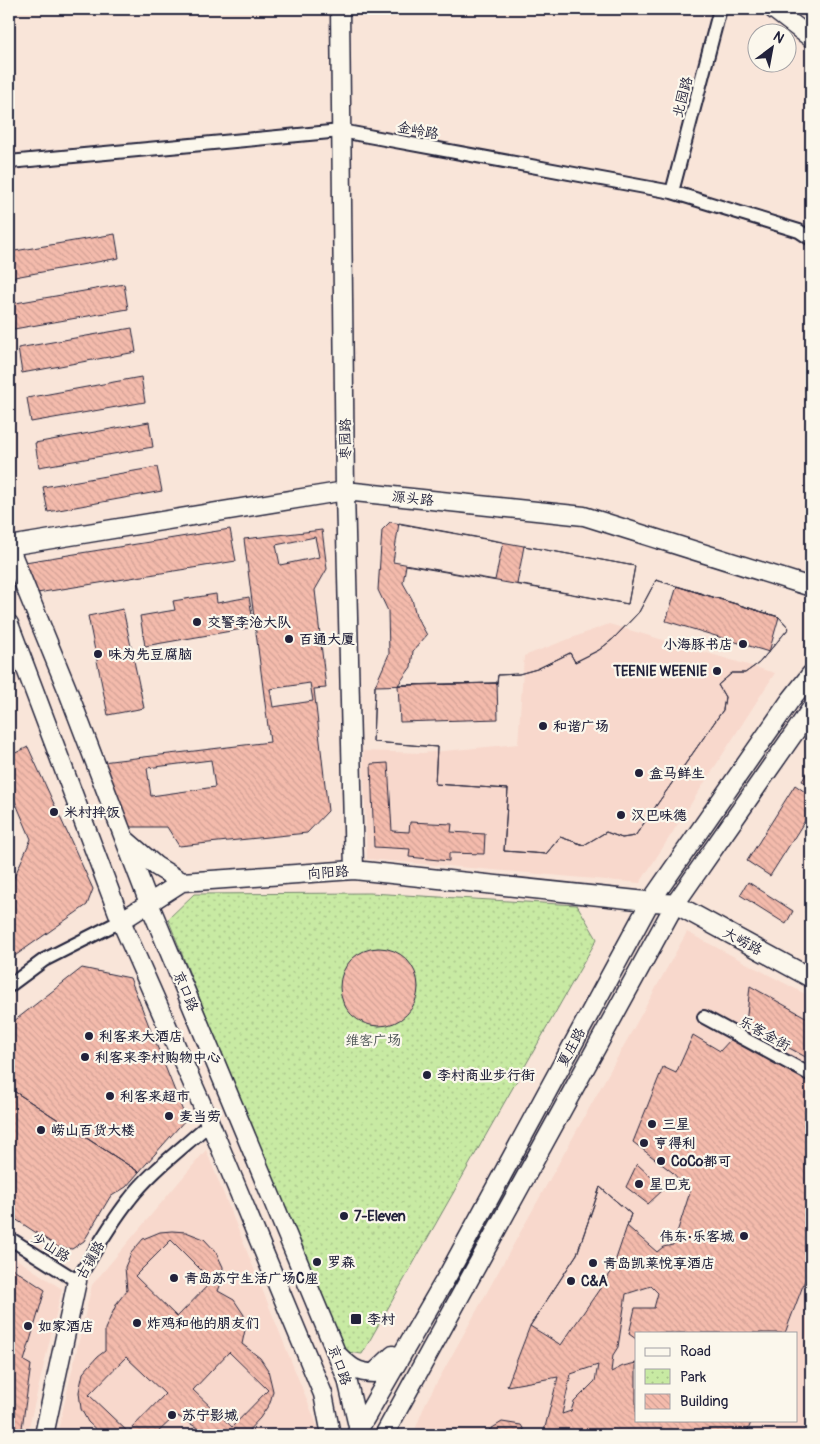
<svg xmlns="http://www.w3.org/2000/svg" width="820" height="1444" viewBox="0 0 820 1444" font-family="Pangolin,'LXGW WenKai TC',sans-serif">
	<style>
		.built { fill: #f8d8cc; fill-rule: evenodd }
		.park { fill: url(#park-dots); stroke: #75866f }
		.building { fill: url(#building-back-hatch); stroke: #22223b; fill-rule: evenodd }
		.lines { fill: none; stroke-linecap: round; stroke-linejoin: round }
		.street-casing { stroke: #22223b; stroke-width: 16 }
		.secondary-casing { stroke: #22223b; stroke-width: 21 }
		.street { stroke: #fbf7ec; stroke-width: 12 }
		.secondary { stroke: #fbf7ec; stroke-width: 18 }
		.poi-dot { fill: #22223b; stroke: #fbf7ec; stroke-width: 2 }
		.labels { text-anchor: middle; stroke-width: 4.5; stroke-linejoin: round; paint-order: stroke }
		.street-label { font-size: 14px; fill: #22223b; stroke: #fbf7ec }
		.poi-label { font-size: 14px; font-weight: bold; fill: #22223b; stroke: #fbf7ec; text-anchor: start }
		.park-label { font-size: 14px; fill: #4c5455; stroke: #fbf7ec }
	</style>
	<defs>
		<pattern id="park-dots" width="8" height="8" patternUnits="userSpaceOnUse" patternTransform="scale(1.25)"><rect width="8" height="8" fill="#c8eaa3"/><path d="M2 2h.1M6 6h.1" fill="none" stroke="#acc88d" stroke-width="1.8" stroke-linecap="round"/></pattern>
		<pattern id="building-back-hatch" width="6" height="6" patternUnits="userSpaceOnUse" patternTransform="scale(1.25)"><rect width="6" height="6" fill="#f4bbac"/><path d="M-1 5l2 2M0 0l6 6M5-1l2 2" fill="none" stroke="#d1a095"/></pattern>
	</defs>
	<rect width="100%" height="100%" fill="#f9e5d9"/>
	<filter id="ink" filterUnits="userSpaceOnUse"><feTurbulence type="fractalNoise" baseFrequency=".02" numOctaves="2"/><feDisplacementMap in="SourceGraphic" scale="10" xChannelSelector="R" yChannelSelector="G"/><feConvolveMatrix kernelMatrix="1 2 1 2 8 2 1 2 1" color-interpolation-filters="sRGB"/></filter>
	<g filter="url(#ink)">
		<!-- built -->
		<path class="built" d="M609,624L775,673L640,883L367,859L363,751L422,753L518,744L524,656Z
			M687,932L811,997V1435H413L426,1402ZM636,1333H796V1420H636Z
			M206,1150L321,1435H57L92,1285Z
			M9,1254L62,1289L27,1435H9Z"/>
		<!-- park -->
		<path class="park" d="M370,893L577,905L597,939L362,1354L340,1351L168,919L194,894Z"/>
		<!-- building -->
		<path class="building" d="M115,234L119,258L9,278V252Z
			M124,284L128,309L14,329L10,304Z
			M132,328L136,352L22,373L18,348Z
			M141,377L145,402L31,422L27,398Z
			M149,422L153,447L39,467L35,443Z
			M157,467L162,491L48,512L43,487Z
			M390,522L635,566L628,604L406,565L403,583L412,599L416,616L427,635L413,651L411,667L398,685L497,683L498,675L519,674L537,669L570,653L575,662L599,650L613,639L639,612L656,580L779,617L789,628L759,663L745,673H732L718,685L725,697L723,710L635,836L622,838L606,832L584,845L560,837L546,854L504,851L508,789L435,784L437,747L373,742L375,686L389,654L388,611L378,590L382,530Z
			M399,523L503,542L495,580L393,562Z
			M230,529L236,561L31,594L25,562Z
			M322,530L327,569L315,590L326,688L314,689L328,811L307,833L179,846L167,827H129L102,762L270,742L244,539Z
			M315,537L319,557L280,565L276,545Z
			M524,546L635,566L628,604L517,584Z
			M656,580L779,617L789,628L759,663L745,673H732L718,685L725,697L723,710L635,836L622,838L606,832L584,845L560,837L546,854L504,851L508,789L435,784L437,747L373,742L375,686L497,683L498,675L519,674L537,669L570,653L575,662L599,650L613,639L639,612Z
			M677,586L779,617L769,652L666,621Z
			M216,594L217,603L249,597L254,627L145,646L140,616L175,610L173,601Z
			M123,609L144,708L108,715L88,616Z
			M310,683L313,701L273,707L270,689Z
			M497,683L498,719L400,722L398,685Z
			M28,747L93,889L87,905L9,960V889L31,839L9,787V756Z
			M211,760L215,787L151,796L147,768Z
			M388,763L392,831L409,832L410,822L452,824L451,832L485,834L484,854L449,853V861L409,857L410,849L374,847L371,764Z
			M811,766V786L802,781Z
			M795,785L811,796V811L770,876L747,861Z
			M748,882L793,911L786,924L740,895Z
			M811,900V915L805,912Z
			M340 987a39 39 0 1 1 78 0a39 39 0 1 1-78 0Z
			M82,968L130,978L186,1119L139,1172L9,1088V1025Z
			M750,986L811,1020V1060L746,1024Z
			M693,1035L720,1051L731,1039L811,1080V1275H807L785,1333H636V1339L629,1334L635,1308H654L658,1293L651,1286L626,1294L618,1347L613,1355L611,1372L623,1366L636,1363V1420H752L746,1435H543L558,1377L507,1386L530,1326L577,1254L600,1187L631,1214L627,1226L657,1252L663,1247L673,1245L690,1192L672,1172L633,1142L663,1067L676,1073ZM598,1365L595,1381L574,1402L571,1411L562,1414L571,1374Z
			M9,1088L139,1172L126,1187L110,1197L84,1241L72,1249L58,1247L9,1215Z
			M637,1164L664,1189L648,1204L626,1187Z
			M600,1187L631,1214L612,1271L561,1345L530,1326L577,1254Z
			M172,1231L186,1232L204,1239L216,1252L223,1267L222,1281L218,1291L234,1300L244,1315L245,1330L242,1344L260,1358L268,1370L273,1391L270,1403L260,1418L246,1433L241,1435H209L176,1415L155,1435H102L88,1422L81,1409L79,1392L83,1373L97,1357L105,1351V1329L117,1303L127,1290L125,1267L131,1253L143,1239L160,1232Z
			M171,1240L212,1281L177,1317L135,1276Z
			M9,1266L45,1290L24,1361L31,1365L21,1435H9Z
			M229,1352L268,1390L232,1427L193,1390Z
			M126,1357L165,1394L128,1432L89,1395Z
			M502,1422L521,1425L527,1435H488L489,1430Z"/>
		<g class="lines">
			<!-- street casing -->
			<g class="street-casing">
				<path id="street" d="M9,162L341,131L672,192L799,231L811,239
					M672,192L720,9
					M9,986L44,960L121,921
					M704,1017L811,1075
					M9,1238L77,1281C93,1254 109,1225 129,1200C151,1171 183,1148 210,1123"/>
			</g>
			<!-- secondary casing -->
			<g class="secondary-casing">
				<path id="secondary" d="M340,9L345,491L354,870
					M773,9L811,38
					M9,546L345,491L584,516L811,587
					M9,547L67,689L149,903L347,1379L360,1435
					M9,624L121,921L210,1123L323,1394L331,1435
					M127,841L156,866L182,882
					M121,921L182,882L354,870L675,904L811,978
					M338,1355C350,1367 357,1373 374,1373L393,1355
					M356,1434L449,1273L650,902L789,702L811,674
					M44,1435L77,1281
					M384,1435L675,904L811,709"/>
			</g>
			<!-- street -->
			<use href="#street" class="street"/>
			<!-- secondary -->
			<use href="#secondary" class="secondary"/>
		</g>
	</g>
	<!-- markers -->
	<g class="poi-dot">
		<circle cx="197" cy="622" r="5"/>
		<circle cx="289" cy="639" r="5"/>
		<circle cx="743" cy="644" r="5"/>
		<circle cx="98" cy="654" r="5"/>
		<circle cx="717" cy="671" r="5"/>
		<circle cx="543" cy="726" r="5"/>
		<circle cx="639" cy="773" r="5"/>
		<circle cx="54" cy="812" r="5"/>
		<circle cx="621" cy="815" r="5"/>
		<circle cx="89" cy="1036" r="5"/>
		<circle cx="85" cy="1057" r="5"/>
		<circle cx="427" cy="1075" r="5"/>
		<circle cx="110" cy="1096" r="5"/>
		<circle cx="169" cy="1116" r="5"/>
		<circle cx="652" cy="1124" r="5"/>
		<circle cx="41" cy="1130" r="5"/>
		<circle cx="644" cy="1143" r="5"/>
		<circle cx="661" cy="1161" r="5"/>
		<circle cx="639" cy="1184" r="5"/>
		<circle cx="344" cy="1216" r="5"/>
		<circle cx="744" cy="1236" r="5"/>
		<circle cx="317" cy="1262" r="5"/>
		<circle cx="593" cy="1263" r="5"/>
		<circle cx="174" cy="1278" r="5"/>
		<circle cx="571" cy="1281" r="5"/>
		<rect x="350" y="1313" width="12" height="12" rx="2.5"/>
		<circle cx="137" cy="1323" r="5"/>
		<circle cx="28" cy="1326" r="5"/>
		<circle cx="172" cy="1415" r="5"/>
	</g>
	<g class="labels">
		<!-- street labels -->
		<g class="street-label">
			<text transform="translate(682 97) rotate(-75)" y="5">北园路</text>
			<text transform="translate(418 130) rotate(10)" y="5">金岭路</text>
			<text transform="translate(345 439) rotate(-91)" y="5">枣园路</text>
			<text transform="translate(413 498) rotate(6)" y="5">源头路</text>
			<text transform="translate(328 872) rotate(-4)" y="5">向阳路</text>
			<text transform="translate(743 941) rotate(28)" y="5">大崂路</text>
			<text transform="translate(186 991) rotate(67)" y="5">京口路</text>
			<text transform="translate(765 1033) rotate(29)" y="5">乐客金街</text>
			<text transform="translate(571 1047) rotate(-62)" y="5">夏庄路</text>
			<text transform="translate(51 1247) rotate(32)" y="5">少山路</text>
			<text transform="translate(90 1260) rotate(-60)" y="5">古镇路</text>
			<text transform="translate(340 1365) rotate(70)" y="5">京口路</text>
		</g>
		<!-- poi labels -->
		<g class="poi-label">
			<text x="207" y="627">交警李沧大队</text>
			<text x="299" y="644">百通大厦</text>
			<text x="733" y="649" text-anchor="end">小海豚书店</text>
			<text x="108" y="659">味为先豆腐脑</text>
			<text x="707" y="676" text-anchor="end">TEENIE WEENIE</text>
			<text x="553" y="731">和谐广场</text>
			<text x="649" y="778">盒马鲜生</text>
			<text x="64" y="817">米村拌饭</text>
			<text x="631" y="820">汉巴味德</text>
			<text x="99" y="1041">利客来大酒店</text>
			<text x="95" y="1062">利客来李村购物中心</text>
			<text x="437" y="1080">李村商业步行街</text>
			<text x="120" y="1101">利客来超市</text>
			<text x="179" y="1121">麦当劳</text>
			<text x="662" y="1129">三星</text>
			<text x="51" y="1135">崂山百货大楼</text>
			<text x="654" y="1148">亨得利</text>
			<text x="671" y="1166">CoCo都可</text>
			<text x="649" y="1189">星巴克</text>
			<text x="354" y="1221">7-Eleven</text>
			<text x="734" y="1241" text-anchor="end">伟东·乐客城</text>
			<text x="327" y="1267">罗森</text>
			<text x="603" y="1268">青岛凯莱悦享酒店</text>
			<text x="184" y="1283">青岛苏宁生活广场C座</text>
			<text x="581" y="1286">C&amp;A</text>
			<text x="367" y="1324">李村</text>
			<text x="147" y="1328">炸鸡和他的朋友们</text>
			<text x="38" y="1331">如家酒店</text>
			<text x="182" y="1420">苏宁影城</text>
		</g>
		<!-- park labels -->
		<g class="park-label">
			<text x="373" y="1045">维客广场</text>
		</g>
	</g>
	<!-- margin -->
	<rect width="820" height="1444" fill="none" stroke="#fbf7ec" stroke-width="30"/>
	<rect x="15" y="15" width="790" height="1414" fill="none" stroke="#22223b" stroke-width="2" filter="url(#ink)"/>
	<!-- legend -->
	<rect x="635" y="1332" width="162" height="90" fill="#fbf7ec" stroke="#a4a2a5"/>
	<rect x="645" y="1348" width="25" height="8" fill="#fbf7ec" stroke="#a4a2a5"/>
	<text x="680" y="1356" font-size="15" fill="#22223b">Road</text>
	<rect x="645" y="1369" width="25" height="15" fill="url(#park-dots)" stroke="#a4a2a5"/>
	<text x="680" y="1382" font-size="15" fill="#22223b">Park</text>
	<rect x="645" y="1394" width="25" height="15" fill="url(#building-back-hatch)" stroke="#a4a2a5"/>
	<text x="680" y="1406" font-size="15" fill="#22223b">Building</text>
	<!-- north arrow -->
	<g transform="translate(772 48) rotate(32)"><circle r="24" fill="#fbf7ec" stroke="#a4a2a5"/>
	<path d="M0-4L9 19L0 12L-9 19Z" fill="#22223b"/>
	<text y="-8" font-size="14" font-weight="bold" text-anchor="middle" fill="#22223b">N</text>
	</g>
</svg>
